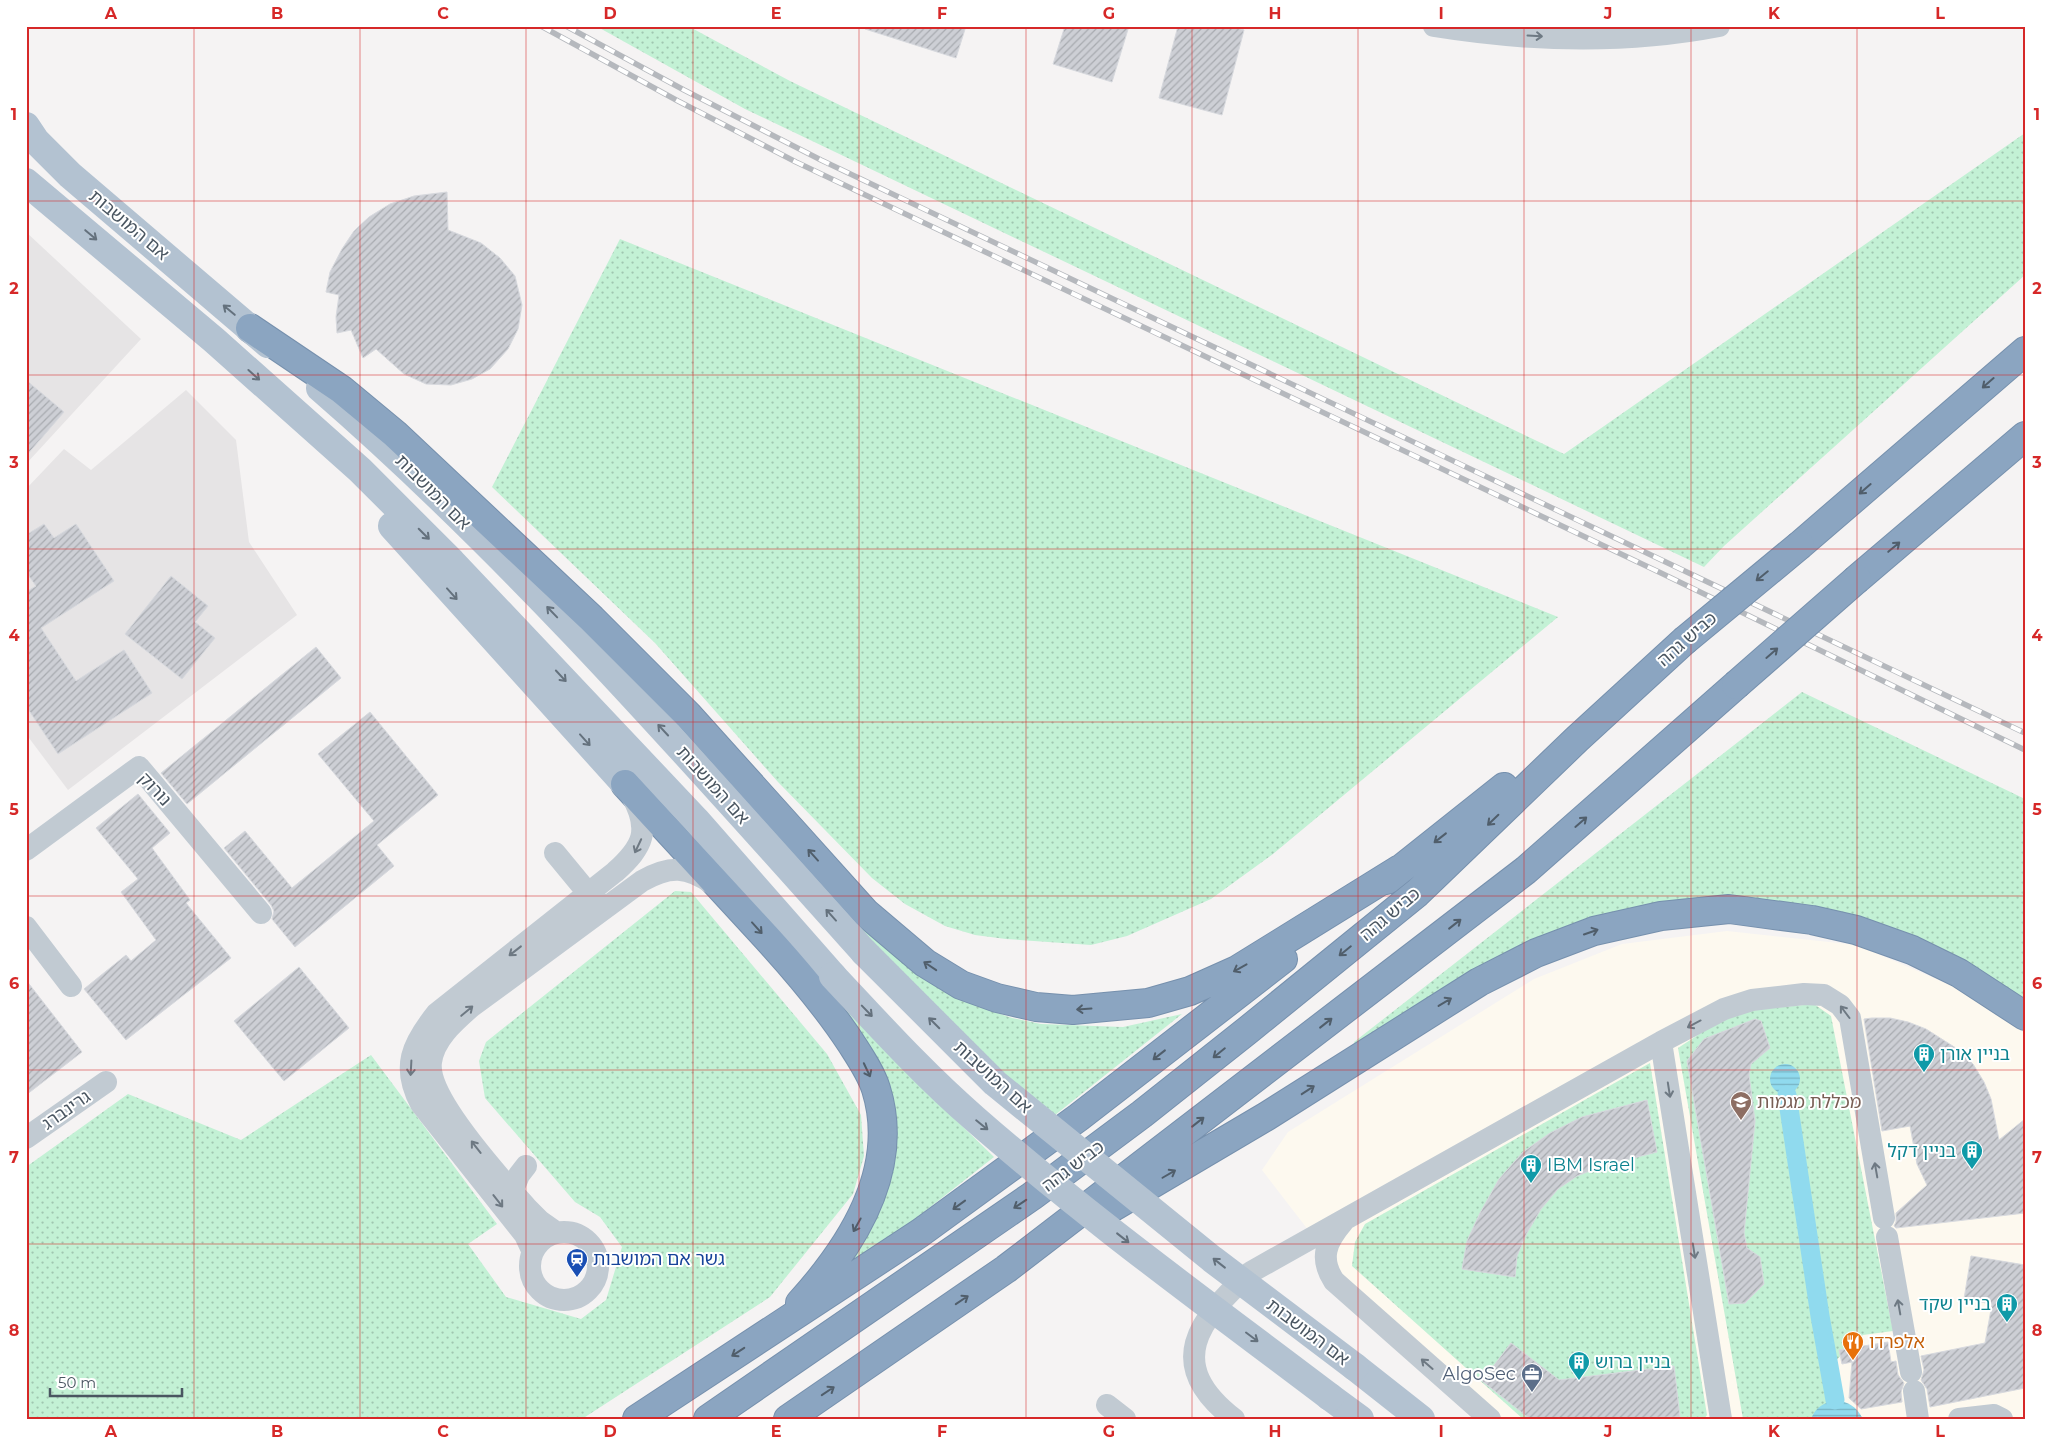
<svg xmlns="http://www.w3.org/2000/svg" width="2051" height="1445" viewBox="0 0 2051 1445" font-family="Montserrat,'Noto Sans Hebrew',sans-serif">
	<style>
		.commercial { fill: #fdf9ef }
		.education { fill: #e6e4e5 }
		.grass { fill: url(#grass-dots) }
		.water { fill: url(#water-rules) }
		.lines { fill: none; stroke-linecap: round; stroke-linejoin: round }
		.canal { stroke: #90daee; stroke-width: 19 }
		.building { fill: url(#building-hatch); stroke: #d7d9de }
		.highway-casing { stroke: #7690ad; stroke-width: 30 }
		.minor { stroke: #c1cad2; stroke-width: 22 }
		.major { stroke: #b3c2d1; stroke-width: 28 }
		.highway { stroke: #8ba5c1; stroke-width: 28 }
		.rail-casing { stroke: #b5b8bd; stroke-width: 5.5 }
		.rail { stroke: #fff; stroke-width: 4; stroke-dasharray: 11; stroke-linecap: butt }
		.highway-bridge-casing { stroke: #7690ad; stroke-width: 30; stroke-linecap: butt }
		.major-bridge { stroke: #b3c2d1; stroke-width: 28 }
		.highway-bridge { stroke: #8ba5c1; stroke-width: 28 }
		.oneway { stroke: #6e7983 }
		.oneway2 { stroke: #64717d }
		.oneway3 { stroke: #505e6b }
		.grid { fill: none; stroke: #d62828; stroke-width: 1; stroke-opacity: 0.55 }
		.labels { text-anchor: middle; stroke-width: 4; stroke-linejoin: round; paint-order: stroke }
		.street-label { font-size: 18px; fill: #4a5661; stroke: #fff }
		.culture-label { font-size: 18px; fill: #0d838f; stroke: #fff; text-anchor: start }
		.education-label { font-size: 18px; fill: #785e54; stroke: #fff; text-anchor: start }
		.transit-label { font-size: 18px; fill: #164399; stroke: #fff; text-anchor: start }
		.food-label { font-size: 18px; fill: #c56008; stroke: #fff; text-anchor: start }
		.service-label { font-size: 18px; fill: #4e5e75; stroke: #fff; text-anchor: end }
		.neatline { fill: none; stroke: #d62828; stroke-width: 2 }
		.grid-label { font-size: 16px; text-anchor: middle; font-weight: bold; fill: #d62828 }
	</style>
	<defs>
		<pattern id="grass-dots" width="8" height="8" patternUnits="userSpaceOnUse" patternTransform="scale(1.25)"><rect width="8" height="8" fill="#c3f1d5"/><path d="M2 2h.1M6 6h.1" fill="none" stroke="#a0c6b0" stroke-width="1.8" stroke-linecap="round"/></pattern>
		<pattern id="water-rules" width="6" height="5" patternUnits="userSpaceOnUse" patternTransform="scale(1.25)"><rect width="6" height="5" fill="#90daee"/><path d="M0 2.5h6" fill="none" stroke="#78b4c4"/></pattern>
		<pattern id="building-hatch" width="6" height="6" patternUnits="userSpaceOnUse" patternTransform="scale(1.25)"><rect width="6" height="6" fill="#cdcfd5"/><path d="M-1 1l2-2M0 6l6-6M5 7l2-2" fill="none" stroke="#a8abb0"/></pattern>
	</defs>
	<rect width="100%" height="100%" fill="#f5f3f3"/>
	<!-- commercial -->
	<path class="commercial" d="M1727,931L1857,945L1985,1000L2025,1034V1419H1503L1346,1279L1262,1170L1288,1132L1534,979L1622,944Z"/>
	<!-- education -->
	<path class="education" d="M26,232L141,339L26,464Z
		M186,390L236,440L249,542L297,615L68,790L26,734V489L64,449L91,470Z"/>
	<!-- grass -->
	<path class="grass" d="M596,26H688L790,81L1564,454L2025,133V275L1724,546L1704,567L745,109Z
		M620,239L1558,617L1273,854L1211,899L1127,936L1091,945L1006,939L975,935L945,926L905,904L872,878L778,782L655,643L492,487Z
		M1802,692L2025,799V1001L1881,925L1627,912L1358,1052L1354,1042Z
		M675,891L691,892L827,1054L861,1115L864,1156L853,1194L770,1297L582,1419H26V1167L128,1094L241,1140L371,1055L497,1224L468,1244L506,1297L581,1319L606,1300L622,1247L600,1217L575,1202L485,1098L479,1061L486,1042Z
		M868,923L951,990L983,1008L1012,1018L1041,1024L1123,1027L1182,1014L1050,1119L851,927Z
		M1814,1004L1831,1016L1893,1331L1863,1335L1832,1364L1827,1419H1743L1678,1048L1733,1012Z
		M852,1007L917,1082L994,1157L850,1270L844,1257L892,1162L837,1016Z
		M1650,1063L1707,1415L1704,1419H1523L1352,1266L1355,1242L1365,1224Z"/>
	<!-- water -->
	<path class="water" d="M1770 1079a15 15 0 1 1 30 0a15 15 0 1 1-30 0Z
		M1835,1400C1849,1402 1856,1406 1863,1419H1811C1815,1408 1823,1403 1835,1400Z"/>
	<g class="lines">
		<!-- canal -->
		<path class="canal" d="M1787,1095L1820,1316L1835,1400"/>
	</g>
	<!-- building -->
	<path class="building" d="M865,26H966L956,58L865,29Z
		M1065,26H1129L1112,82L1053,64Z
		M1178,26H1229L1244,30L1222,115L1159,98Z
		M447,192L448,230L481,243L500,258L515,276L522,305L518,329L508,349L490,369L472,379L451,385L426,384L404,374L376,349L363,358L351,330L337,333L336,317L339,295L326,292L330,272L342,249L354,231L369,217L390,204L414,196Z
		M26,380L64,412L26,456Z
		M44,524L54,538L76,524L114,581L41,628L76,681L124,650L152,693L58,754L26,706V592L36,586L26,572V535Z
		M171,576L208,606L195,622L215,638L182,679L125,634Z
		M316,647L341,678L187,804L161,773Z
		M370,712L438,795L377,845L394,866L295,947L272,919L274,911L271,905L224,848L245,831L292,888L374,821L318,754Z
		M138,794L170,833L152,848L190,900L186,903L231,958L126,1040L84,989L126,955L131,961L156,940L121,892L138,879L96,828Z
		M299,967L349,1028L284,1081L234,1021Z
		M26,980L82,1052L26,1095Z
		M1872,1018H1890L1908,1022L1926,1029L1959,1050L1973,1064L1984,1082L1991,1099L1999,1140L2025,1119V1213L1896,1228L1894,1226L1896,1222V1213L1927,1185L1917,1164L1910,1126L1882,1131L1864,1019Z
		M1755,1019L1761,1021L1770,1048L1751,1064L1749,1075L1755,1121L1744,1233L1747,1248L1760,1257L1764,1284L1745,1303L1729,1304L1687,1061L1704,1039Z
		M1647,1100L1657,1152L1602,1166L1577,1176L1558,1189L1541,1209L1527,1233L1517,1256L1515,1277L1462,1269L1467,1241L1480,1213L1499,1179L1523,1152L1550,1133L1582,1117Z
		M1971,1256L2025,1265V1388L1930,1407L1927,1389L1921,1380L1924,1370L1921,1356L1985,1343L1992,1304L1964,1299Z
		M1888,1342L1891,1362L1896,1361L1898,1375L1904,1383L1901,1392L1902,1402L1861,1409L1849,1398L1852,1362L1842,1364L1839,1350Z
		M1511,1343L1559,1380L1674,1366L1680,1417L1530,1419L1482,1381Z"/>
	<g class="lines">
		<!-- highway casing -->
		<g class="highway-casing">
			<path id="highway" d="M250,328L342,390L395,434L592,619L688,715L866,913L925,963L961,985L997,998L1036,1007L1073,1010L1148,1003L1190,991L1237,970L1400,869
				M1800,545L2025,351
				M1857,579L2025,436
				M625,784C672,835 719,886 766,937C797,971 826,1005 851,1043C860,1057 871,1073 876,1089C901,1169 852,1246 800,1303
				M1387,880L1504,787
				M1113,1207L1267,1116L1479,982L1536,953L1594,931L1661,916L1729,909L1812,920L1856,930L1912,950L1959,973L2025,1016
				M637,1419L920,1233L1079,1117L1283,959
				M708,1419L1032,1196L1142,1114L1248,1030L1417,893L1577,739L1684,641
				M788,1419L1006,1269L1526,870L1736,685"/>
		</g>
		<!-- minor -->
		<path class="minor" d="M1434,26C1527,41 1626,44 1719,26
			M26,850L139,767L261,913
			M555,853L588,893L599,903
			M26,927L71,986
			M1661,1042L1721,1419
			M26,1138L106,1082
			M512,1192L519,1175L526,1166
			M1343,1222C1326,1242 1319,1258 1334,1281L1490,1419
			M530 1266a34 34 0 1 1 68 0a34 34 0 1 1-68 0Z
			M557,1233L540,1221L527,1208C502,1180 426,1098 431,1062C434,1039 454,1022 471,1007L642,881C670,865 687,866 713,884
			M1887,1237L1911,1372
			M533,1252L525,1235L421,1104C401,1067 412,1044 437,1013L615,872C644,846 651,830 631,794
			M1914,1391L1918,1419
			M1107,1405L1125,1419
			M1234,1419C1163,1364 1198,1320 1251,1272L1661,1042L1724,1009L1752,1000L1804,994L1824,995L1840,1005L1850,1018L1884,1218
			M1959,1419L1994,1415L2002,1419"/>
		<!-- major -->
		<path class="major" d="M26,126L36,141L70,175L268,344
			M26,182L214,340L360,470L452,562L696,820L833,976
			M320,388C517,559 690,758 864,952
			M392,526L625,784
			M1355,1367L1421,1419
			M1330,1397L1360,1419"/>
		<!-- highway -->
		<use href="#highway" class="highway"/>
		<!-- rail casing -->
		<g class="rail-casing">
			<path id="rail" d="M541,26L678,101L796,162L1661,573L2025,750
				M566,26L684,90L821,160L2025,733"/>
		</g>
		<!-- rail -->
		<use href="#rail" class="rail"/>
		<!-- highway-bridge casing -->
		<g class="highway-bridge-casing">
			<path id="highway-bridge" d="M1684,641L1800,545
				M1736,685L1857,579"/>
		</g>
		<!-- major-bridge -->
		<path class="major-bridge" d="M864,952L995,1083L1212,1259L1355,1367
			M833,976C879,1025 924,1075 975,1119C1088,1218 1210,1306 1330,1397"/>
		<!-- highway-bridge -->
		<use href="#highway-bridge" class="highway-bridge"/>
	</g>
	<!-- one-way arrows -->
	<defs><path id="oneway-shaft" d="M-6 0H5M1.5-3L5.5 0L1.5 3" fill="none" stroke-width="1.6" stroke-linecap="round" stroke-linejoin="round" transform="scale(1.25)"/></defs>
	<g class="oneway">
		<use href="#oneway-shaft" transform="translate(1535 36) rotate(3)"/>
		<use href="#oneway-shaft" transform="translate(638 846) rotate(115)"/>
		<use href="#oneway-shaft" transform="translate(515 951) rotate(142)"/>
		<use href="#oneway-shaft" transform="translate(467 1011) rotate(-40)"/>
		<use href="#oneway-shaft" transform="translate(1845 1012) rotate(-127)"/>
		<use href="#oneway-shaft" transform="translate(1694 1024) rotate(152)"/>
		<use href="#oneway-shaft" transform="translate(411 1068) rotate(93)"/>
		<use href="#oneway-shaft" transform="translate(1669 1090) rotate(81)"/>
		<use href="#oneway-shaft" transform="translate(476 1147) rotate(-128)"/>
		<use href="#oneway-shaft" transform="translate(1876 1170) rotate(-100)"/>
		<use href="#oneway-shaft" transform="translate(498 1201) rotate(52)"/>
		<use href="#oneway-shaft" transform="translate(1694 1251) rotate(81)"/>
		<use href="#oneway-shaft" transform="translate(1899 1307) rotate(-100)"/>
		<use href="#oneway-shaft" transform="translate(1427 1364) rotate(-139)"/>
	</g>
	<g class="oneway2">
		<use href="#oneway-shaft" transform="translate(91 235) rotate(40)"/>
		<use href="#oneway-shaft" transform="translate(229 310) rotate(-140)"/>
		<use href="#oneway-shaft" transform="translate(254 375) rotate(42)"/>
		<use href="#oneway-shaft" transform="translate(424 534) rotate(45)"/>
		<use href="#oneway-shaft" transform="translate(452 594) rotate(48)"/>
		<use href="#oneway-shaft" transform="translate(552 612) rotate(-134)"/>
		<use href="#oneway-shaft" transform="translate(561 676) rotate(47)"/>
		<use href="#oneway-shaft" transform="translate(663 730) rotate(-133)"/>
		<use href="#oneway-shaft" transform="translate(585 740) rotate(48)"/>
		<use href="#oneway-shaft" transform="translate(831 915) rotate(-132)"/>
		<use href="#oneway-shaft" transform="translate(867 1011) rotate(46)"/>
		<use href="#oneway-shaft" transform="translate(934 1023) rotate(-135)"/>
		<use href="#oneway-shaft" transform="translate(982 1125) rotate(39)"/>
		<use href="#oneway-shaft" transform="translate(1123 1238) rotate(38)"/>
		<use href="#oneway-shaft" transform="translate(1219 1263) rotate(-142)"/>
		<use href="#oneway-shaft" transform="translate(1252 1337) rotate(37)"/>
	</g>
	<g class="oneway3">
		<use href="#oneway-shaft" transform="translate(1988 383) rotate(139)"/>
		<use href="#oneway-shaft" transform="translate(1865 489) rotate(139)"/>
		<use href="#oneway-shaft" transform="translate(1894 547) rotate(-40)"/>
		<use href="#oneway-shaft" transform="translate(1762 576) rotate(141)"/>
		<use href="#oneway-shaft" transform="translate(1772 653) rotate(-41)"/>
		<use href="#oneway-shaft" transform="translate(1493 820) rotate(136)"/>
		<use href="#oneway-shaft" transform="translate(1581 822) rotate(-41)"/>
		<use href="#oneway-shaft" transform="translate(1440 838) rotate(142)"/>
		<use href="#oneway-shaft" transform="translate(813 855) rotate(-132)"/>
		<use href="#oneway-shaft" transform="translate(1455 924) rotate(-38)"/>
		<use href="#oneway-shaft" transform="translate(757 928) rotate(48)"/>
		<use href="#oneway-shaft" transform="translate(1591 932) rotate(-19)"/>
		<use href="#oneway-shaft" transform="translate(1345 951) rotate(141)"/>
		<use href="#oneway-shaft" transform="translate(930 966) rotate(-146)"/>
		<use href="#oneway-shaft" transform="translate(1240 968) rotate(151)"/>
		<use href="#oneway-shaft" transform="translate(1445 1002) rotate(-31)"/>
		<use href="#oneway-shaft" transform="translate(1084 1009) rotate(176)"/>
		<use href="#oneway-shaft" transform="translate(1326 1023) rotate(-38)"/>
		<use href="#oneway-shaft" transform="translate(1219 1053) rotate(141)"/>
		<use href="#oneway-shaft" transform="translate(1159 1055) rotate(142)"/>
		<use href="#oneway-shaft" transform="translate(867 1070) rotate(65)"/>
		<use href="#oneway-shaft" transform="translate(1308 1090) rotate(-33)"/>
		<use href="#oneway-shaft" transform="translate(1198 1122) rotate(-38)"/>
		<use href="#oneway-shaft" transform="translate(1169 1174) rotate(-30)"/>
		<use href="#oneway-shaft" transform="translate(1020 1204) rotate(146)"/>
		<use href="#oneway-shaft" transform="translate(959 1205) rotate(144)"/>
		<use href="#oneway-shaft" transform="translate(857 1225) rotate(119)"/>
		<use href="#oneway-shaft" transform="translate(962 1300) rotate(-34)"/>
		<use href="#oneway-shaft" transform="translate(738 1352) rotate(147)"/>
		<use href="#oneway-shaft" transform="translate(828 1391) rotate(-34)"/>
	</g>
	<!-- grid -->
	<path class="grid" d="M194,26V1419M360,26V1419M526,26V1419M693,26V1419M859,26V1419M1026,26V1419M1192,26V1419M1358,26V1419M1524,26V1419M1691,26V1419M1857,26V1419M26,201H2025M26,375H2025M26,549H2025M26,722H2025M26,896H2025M26,1070H2025M26,1244H2025"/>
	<!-- icons -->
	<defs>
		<g id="building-pin" transform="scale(1.125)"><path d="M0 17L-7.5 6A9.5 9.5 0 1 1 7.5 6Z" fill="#0f9aa8" stroke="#fff"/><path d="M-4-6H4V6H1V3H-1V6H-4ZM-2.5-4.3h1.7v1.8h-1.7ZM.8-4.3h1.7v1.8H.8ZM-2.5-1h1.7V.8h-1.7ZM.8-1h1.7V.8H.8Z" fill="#fff"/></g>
		<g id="university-pin" transform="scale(1.125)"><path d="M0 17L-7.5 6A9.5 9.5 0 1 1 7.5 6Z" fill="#8d6e63" stroke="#fff"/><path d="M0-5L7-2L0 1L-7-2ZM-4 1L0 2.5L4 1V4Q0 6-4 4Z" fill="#fff"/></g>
		<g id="station-pin" transform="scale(1.125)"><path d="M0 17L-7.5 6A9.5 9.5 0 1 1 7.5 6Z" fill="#1a4fb4" stroke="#fff"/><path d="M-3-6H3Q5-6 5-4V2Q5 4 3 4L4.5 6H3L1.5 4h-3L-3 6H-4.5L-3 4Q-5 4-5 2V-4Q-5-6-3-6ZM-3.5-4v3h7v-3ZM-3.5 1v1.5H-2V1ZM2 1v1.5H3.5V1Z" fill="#fff"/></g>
		<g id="restaurant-pin" transform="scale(1.125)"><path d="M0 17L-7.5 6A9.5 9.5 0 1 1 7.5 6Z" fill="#e8710a" stroke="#fff"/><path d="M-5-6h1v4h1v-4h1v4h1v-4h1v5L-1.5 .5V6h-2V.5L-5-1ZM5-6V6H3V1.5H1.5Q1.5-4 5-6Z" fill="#fff"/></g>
		<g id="office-pin" transform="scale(1.125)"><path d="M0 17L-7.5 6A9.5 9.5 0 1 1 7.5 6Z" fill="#5c6f8a" stroke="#fff"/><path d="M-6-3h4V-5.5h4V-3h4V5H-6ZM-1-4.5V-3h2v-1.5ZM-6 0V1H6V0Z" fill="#fff"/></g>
	</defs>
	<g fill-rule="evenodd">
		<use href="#building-pin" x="1924" y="1054"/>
		<use href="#university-pin" x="1741" y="1102"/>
		<use href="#building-pin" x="1972" y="1151"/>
		<use href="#building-pin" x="1531" y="1165"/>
		<use href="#station-pin" x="577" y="1259"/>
		<use href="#building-pin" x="2007" y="1304"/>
		<use href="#restaurant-pin" x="1853" y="1342"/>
		<use href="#building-pin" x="1579" y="1362"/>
		<use href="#office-pin" x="1532" y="1374"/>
	</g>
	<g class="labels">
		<!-- street labels -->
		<g class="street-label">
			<text transform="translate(129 225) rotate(40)" y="6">אם המושבות</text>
			<text transform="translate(433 492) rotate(45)" y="6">אם המושבות</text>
			<text transform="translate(1687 639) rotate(-41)" y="6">כביש גהה</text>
			<text transform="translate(713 785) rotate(48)" y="6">אם המושבות</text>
			<text transform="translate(155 789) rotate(47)" y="6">נורוק</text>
			<text transform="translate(1390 914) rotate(-40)" y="6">כביש גהה</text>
			<text transform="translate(993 1077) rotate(42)" y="6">אם המושבות</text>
			<text transform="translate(66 1110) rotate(-35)" y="6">גרינברג</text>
			<text transform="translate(1073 1166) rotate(-37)" y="6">כביש גהה</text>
			<text transform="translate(1308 1332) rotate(37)" y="6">אם המושבות</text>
		</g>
		<!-- culture labels -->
		<g class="culture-label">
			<text x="1940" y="1060">בניין אורן</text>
			<text x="1956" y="1157" text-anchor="end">בניין דקל</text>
			<text x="1547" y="1171">IBM Israel</text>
			<text x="1991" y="1310" text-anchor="end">בניין שקד</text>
			<text x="1595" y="1368">בניין ברוש</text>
		</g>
		<!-- education labels -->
		<g class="education-label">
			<text x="1757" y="1108">מכללת מגמות</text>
		</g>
		<!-- transit labels -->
		<g class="transit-label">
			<text x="593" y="1265">גשר אם המושבות</text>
		</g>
		<!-- food labels -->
		<g class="food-label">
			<text x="1869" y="1348">אלפרדו</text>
		</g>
		<!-- service labels -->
		<g class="service-label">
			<text x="1516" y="1380">AlgoSec</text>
		</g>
	</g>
	<!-- border -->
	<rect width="2051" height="1445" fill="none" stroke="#ffffff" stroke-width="55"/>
	<!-- scale -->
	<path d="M50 1388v8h132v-8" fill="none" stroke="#4a5661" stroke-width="2.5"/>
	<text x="58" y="1388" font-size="15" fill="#4a5661" stroke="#ffffff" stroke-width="4" paint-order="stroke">50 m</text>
	<rect x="28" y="28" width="1996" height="1390" class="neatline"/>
	<g class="grid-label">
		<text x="111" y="19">A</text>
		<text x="277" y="19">B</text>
		<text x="443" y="19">C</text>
		<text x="610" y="19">D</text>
		<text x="776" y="19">E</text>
		<text x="942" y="19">F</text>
		<text x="1109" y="19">G</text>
		<text x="1275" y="19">H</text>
		<text x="1441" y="19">I</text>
		<text x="1608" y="19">J</text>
		<text x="1774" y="19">K</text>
		<text x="1940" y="19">L</text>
		<text x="14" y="120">1</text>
		<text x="2037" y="120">1</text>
		<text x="14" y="294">2</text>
		<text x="2037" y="294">2</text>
		<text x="14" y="468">3</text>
		<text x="2037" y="468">3</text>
		<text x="14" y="641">4</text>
		<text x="2037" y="641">4</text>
		<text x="14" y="815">5</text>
		<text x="2037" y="815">5</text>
		<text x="14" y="989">6</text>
		<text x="2037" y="989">6</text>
		<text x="14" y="1163">7</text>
		<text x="2037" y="1163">7</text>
		<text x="14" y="1336">8</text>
		<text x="2037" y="1336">8</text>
		<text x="111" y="1437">A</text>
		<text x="277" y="1437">B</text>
		<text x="443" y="1437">C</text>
		<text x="610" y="1437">D</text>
		<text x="776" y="1437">E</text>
		<text x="942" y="1437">F</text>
		<text x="1109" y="1437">G</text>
		<text x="1275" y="1437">H</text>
		<text x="1441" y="1437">I</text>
		<text x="1608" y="1437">J</text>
		<text x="1774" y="1437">K</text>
		<text x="1940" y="1437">L</text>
	</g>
</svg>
